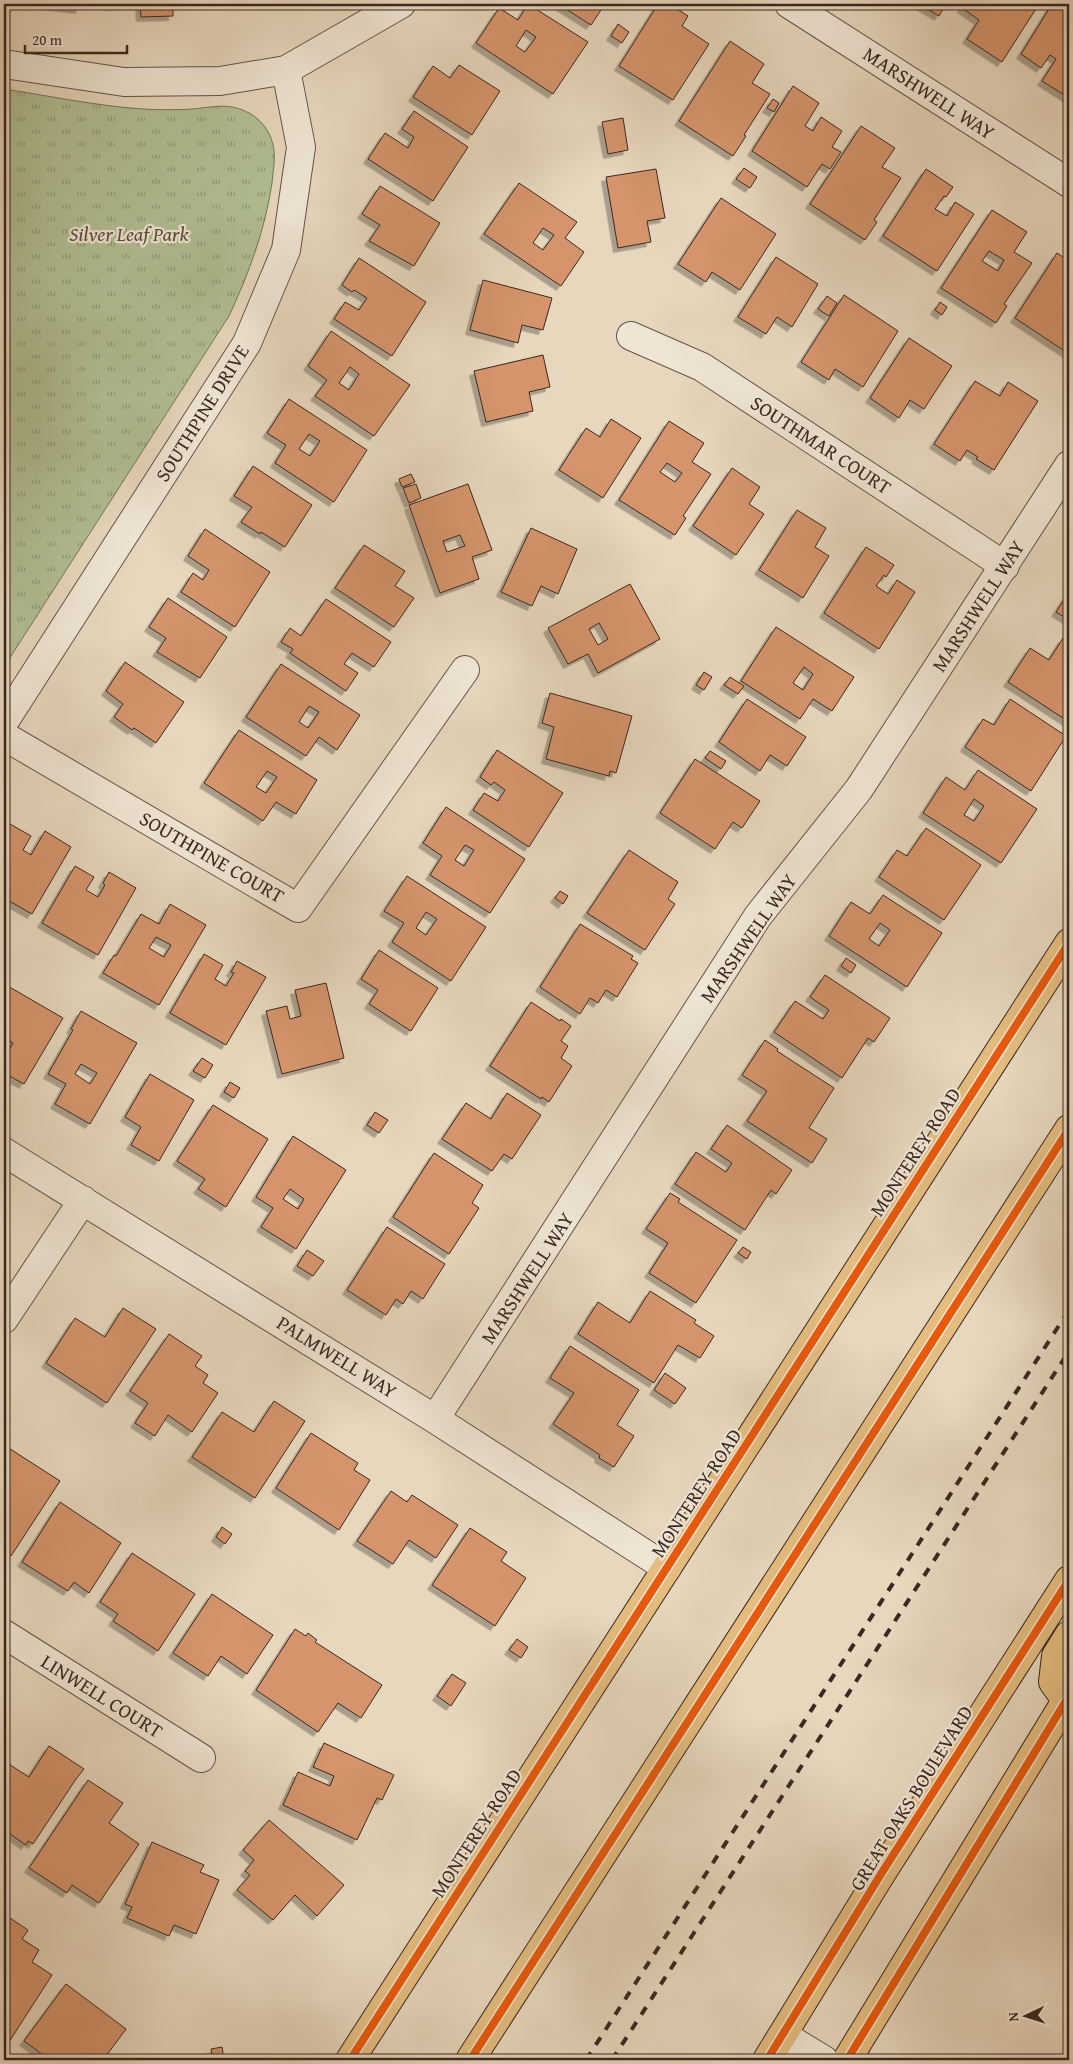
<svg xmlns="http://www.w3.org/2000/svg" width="1073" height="2064" viewBox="0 0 1073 2064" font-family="'Gentium Book Plus',serif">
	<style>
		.park { fill: url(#park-tufts); stroke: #76745a }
		.building { fill: #d5946c; stroke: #3a2821; fill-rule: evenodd; filter: url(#shadow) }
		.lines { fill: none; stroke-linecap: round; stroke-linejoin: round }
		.minor-casing { stroke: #655448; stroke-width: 30 }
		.major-casing { stroke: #3a2821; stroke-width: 30 }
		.minor { stroke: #efe5d4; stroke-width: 28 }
		.major { stroke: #e4bc7e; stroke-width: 28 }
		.rail { stroke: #3a2821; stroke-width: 4; stroke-dasharray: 9 9; stroke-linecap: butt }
		.cycleway-casing { stroke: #efe5d4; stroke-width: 11 }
		.cycleway { stroke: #e8590c; stroke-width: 8 }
		.labels { text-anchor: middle; stroke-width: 4.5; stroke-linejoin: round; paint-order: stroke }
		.street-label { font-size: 20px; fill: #3a2821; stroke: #efe5d4 }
		.park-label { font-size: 20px; font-style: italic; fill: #584e3e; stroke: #efe5d4 }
	</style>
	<defs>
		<pattern id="park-tufts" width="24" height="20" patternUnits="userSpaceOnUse" patternTransform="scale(1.25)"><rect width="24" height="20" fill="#b1bf94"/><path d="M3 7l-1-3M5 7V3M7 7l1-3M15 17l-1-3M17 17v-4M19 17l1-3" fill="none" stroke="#919b78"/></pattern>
		<filter id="shadow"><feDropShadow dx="-4.5" dy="4.5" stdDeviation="0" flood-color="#0004"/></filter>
	</defs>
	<rect width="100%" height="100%" fill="#e7d7bd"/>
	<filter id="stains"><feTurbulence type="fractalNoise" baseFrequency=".004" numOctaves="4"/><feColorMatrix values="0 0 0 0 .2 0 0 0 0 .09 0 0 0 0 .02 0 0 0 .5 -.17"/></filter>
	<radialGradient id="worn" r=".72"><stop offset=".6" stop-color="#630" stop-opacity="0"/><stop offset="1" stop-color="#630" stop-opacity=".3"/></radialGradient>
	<!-- park -->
	<path class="park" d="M4,89C50,96 97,106 143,109C160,110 176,110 193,109C211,107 228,103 245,111C259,117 270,130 273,145C276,157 273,171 272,183C265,230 249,273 229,316L4,667Z"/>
	<!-- building -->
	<path class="building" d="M40,4H81L80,9Z
		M109,4H173V16L141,17L140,4L109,6Z
		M528,4L588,42L553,94L476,43L499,8L518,20ZM526,30L536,37L525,52L516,46Z
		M558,4H605L591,25Z
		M658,4H669L688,16L682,26L709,44L673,100L619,66Z
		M919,4H946L939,16Z
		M965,4H1039L1002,62L967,39L979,20L962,8Z
		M1052,4H1064L1069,7V98L1042,81L1056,59L1050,55L1041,68L1021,54Z
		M618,24L629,32L622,43L611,36Z
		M730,41L764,64L752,83L770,94L744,135L746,136L733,156L679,121Z
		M459,65L500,91L472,135L413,97L433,66L450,78Z
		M793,86L819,103L805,126L813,131L821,117L842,131L832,147L841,152L830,169L822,164L807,187L752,151Z
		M773,99L779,103L774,112L767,108Z
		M414,111L468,147L433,201L368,159L385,133L408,148L414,137L402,129Z
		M623,118L628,150L608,154L602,122Z
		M861,126L895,148L882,167L901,178L874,220L877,222L865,240L810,204Z
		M744,168L757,177L750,188L736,179Z
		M656,169L665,218L647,221L651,242L618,248L606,177Z
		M926,169L953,187L946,197L944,196L935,209L947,216L955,202L974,214L937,271L883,236Z
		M519,183L577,222L565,238L584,252L561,286L484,234ZM543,228L554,235L543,250L533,243Z
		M380,186L440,223L414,266L369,241L380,225L362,214Z
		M721,198L776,234L740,290L712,272L706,282L678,264Z
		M992,210L1027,232L1014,252L1032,263L1004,304L1007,306L996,323L941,288ZM989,251L1004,260L998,271L982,261Z
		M1057,253L1069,261V354L1015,318Z
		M776,257L818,284L792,327L777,317L766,334L738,317Z
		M359,258L426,302L392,356L334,319L345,302L359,310L367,298L354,290L352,292L342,285Z
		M483,280L552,298L543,330L522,325L518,343L470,330Z
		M844,295L898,331L863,387L835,369L829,380L801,362Z
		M827,296L837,303L829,316L818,309Z
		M940,302L947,307L942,315L935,310Z
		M331,331L410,385L374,436L315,396L327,380L308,366ZM350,367L359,374L349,390L339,383Z
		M909,338L952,366L924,409L910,400L899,418L870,398Z
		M543,355L550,387L529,392L533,411L486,422L474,371Z
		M975,381L1000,396L1008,382L1038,401L994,470L976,459L978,457L967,450L960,461L934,444Z
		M289,399L367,450L334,502L275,463L286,445L267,433ZM309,434L320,441L310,456L299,449Z
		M611,419L641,438L603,498L559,470L586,428L600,437Z
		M669,421L704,443L692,462L711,474L683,516L686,518L675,535L619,500ZM667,463L682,473L675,482L660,472Z
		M253,466L312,505L285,547L261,532L260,534L241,522L252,507L234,496Z
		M732,468L760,487L749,504L764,514L736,555L693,526Z
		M411,474L415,482L402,487L399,479Z
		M416,484L421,498L409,503L403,488Z
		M468,484L492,550L472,557L479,579L440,593L409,505ZM460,535L465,546L447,552L443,541Z
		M797,510L826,528L815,547L829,556L803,598L759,570Z
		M531,528L577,549L558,594L541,586L532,606L501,592Z
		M205,529L270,572L235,627L181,592L193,573L203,580L209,570L188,556Z
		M364,545L405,571L395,586L414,598L394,627L335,588Z
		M866,547L894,565L886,577L884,575L876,586L888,594L897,580L915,592L879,649L824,613Z
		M630,584L660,639L598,673L588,654L568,664L548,628ZM599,623L608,639L598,645L589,629Z
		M1069,592V620L1056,612Z
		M168,598L227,637L200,678L157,652L166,638L149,627Z
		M326,599L391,642L374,667L352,653L344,664L358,673L346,691L290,653L293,649L281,642L290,628L301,636Z
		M776,627L854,677L832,711L813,699L800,719L741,681ZM804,667L813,674L803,690L793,683Z
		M1063,638L1069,643V722L1008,682L1030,648L1049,660Z
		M125,662L184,702L156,743L134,728L132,730L114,717L123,704L106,691Z
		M281,664L360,715L337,750L319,737L306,756L246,717ZM309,706L319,712L308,728L299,722Z
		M704,672L712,677L704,690L696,685Z
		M730,677L744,686L738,694L724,685Z
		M550,693L632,716L616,773L610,771L609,776L546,759L554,727L542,723Z
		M747,699L806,737L787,766L770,755L760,771L719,742Z
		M1010,699L1066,736L1031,791L965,747L983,719L994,725Z
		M239,730L317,780L296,814L276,802L263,821L204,783ZM267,771L277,777L266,793L256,787Z
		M497,750L563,793L529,847L473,810L484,793L498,801L505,790L494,782L491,785L480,777Z
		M710,751L726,761L721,769L705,758Z
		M695,759L760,801L742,828L733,822L715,849L660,813Z
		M978,770L1037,809L1001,863L923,813L946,777L965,790ZM974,799L984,806L974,821L964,815Z
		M446,807L525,859L490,913L430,875L442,856L423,843ZM465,845L474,850L464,866L455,860Z
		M10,824L31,836L23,850L31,855L45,831L71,847L32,914L4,898V834Z
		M926,828L981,865L944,920L879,877L897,850L907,856Z
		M629,850L678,882L668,899L675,904L645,950L587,913Z
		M75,866L94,877L86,890L98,897L105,885L103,883L109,872L136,888L98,955L42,923Z
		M407,876L486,927L451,981L392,942L404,923L384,911ZM426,912L437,919L426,935L416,928Z
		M560,891L568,896L563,904L555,898Z
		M883,895L942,933L907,987L829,936L851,902L870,914ZM880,923L890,930L879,946L869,939Z
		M170,904L206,925L159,1005L103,973L114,955L116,956L141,914L159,924ZM156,937L171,945L164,957L149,948Z
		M580,924L633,956L631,959L638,963L617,997L606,990L598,1003L590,998L580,1014L540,987Z
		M379,950L438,988L411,1031L369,1004L378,990L361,979Z
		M204,954L223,965L215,979L226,986L234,973L231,972L237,961L266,977L226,1045L170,1013Z
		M846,958L856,965L851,973L841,966Z
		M825,975L890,1018L874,1042L868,1038L842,1078L774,1032L795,1001L823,1019L829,1010L810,997Z
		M326,983L344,1058L282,1074L266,1011L287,1006L290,1019L301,1016L295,990Z
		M6,985L63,1018L24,1084L4,1073V1060L13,1043L4,1038V989Z
		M531,1002L560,1021L561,1019L571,1026L561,1041L568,1046L561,1058L572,1066L549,1102L542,1097L541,1099L490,1066Z
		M81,1011L137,1043L90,1124L55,1104L66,1084L48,1074L73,1030L71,1029ZM81,1064L97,1073L90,1084L75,1074Z
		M765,1040L778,1049L777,1051L834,1088L809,1128L827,1139L812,1163L747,1121L767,1091L742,1075Z
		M202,1058L213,1065L205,1078L193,1071Z
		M150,1074L194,1100L159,1161L131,1145L141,1127L125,1117Z
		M230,1082L240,1088L234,1098L224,1092Z
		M507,1093L541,1115L512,1159L504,1154L492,1171L442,1139L466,1103L491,1119Z
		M213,1105L268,1139L226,1207L198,1189L205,1179L177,1161Z
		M375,1112L388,1120L379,1133L367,1125Z
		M727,1125L792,1170L776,1194L771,1190L745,1230L675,1184L696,1152L726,1172L732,1163L711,1149Z
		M293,1136L346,1170L296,1249L261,1227L273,1208L256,1197ZM290,1189L304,1199L298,1209L283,1199Z
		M434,1153L483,1185L472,1203L479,1208L449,1254L393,1217Z
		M670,1193L680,1199L678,1202L737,1240L696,1303L649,1273L668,1243L646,1229Z
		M387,1227L445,1264L423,1299L411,1291L403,1304L396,1299L386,1315L347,1290Z
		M743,1247L751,1252L747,1259L738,1253Z
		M307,1250L324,1261L313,1276L297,1266Z
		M650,1291L696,1320L694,1323L714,1336L700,1358L678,1345L654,1383L578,1334L598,1302L630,1323Z
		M123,1308L156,1329L107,1403L46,1363L75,1318L105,1337Z
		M169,1334L202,1356L195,1366L208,1375L203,1383L218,1393L192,1432L168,1415L155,1436L135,1423L148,1403L130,1391Z
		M570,1346L639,1390L617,1425L634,1436L614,1467L599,1458L600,1455L553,1424L574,1393L550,1378Z
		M665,1373L686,1388L675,1404L654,1390Z
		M274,1401L305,1421L255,1498L192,1457L222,1412L254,1432Z
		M311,1433L358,1463L354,1470L370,1480L339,1530L276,1488Z
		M4,1445L60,1481L11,1556L4,1551Z
		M391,1491L407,1502L412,1495L458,1525L436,1558L409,1540L393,1564L357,1541Z
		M60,1502L121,1543L89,1593L74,1582L68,1591L22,1562Z
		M222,1527L232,1534L225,1544L216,1537Z
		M470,1528L507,1552L501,1561L526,1578L495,1626L432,1585Z
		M132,1553L195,1594L158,1651L113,1621L118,1614L100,1602Z
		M212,1594L273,1635L247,1674L221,1656L208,1676L173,1653Z
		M295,1629L306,1636L308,1633L317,1640L315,1642L382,1685L361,1718L338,1703L318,1732L256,1690Z
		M517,1639L528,1647L521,1658L509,1650Z
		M452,1674L466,1683L451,1706L437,1696Z
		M324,1743L394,1775L382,1800L377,1798L357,1840L283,1805L298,1772L330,1786L334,1776L313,1767Z
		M49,1746L84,1769L76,1779L33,1844L28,1841L26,1845L4,1830V1761L29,1777Z
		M88,1780L123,1803L109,1823L139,1844L99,1903L72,1885L67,1893L29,1868Z
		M269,1820L344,1885L317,1916L295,1895L273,1920L237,1890L250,1875L245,1871L254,1860L243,1850Z
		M152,1842L204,1865L200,1872L219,1880L196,1934L174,1925L169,1936L127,1918L132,1907L125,1904Z
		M4,1914L28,1930L22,1939L39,1950L32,1962L52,1975L9,2042L4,2038Z
		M66,1984L126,2029L103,2060H50L24,2041Z
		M222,2047L224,2059L213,2060L211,2049Z"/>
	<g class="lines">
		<!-- minor casing -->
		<g class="minor-casing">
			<path id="minor" d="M789,4L1069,183
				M4,64L124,82L220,81L286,70L401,4
				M631,336L702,367L1005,566
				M4,722L247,343L286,250L301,147L286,70
				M4,736L298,908L465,670
				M4,1152L435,1419L667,1568
				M4,1319L83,1200
				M435,1419L758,916L859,789L1069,465
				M4,1634L201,1758
				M783,2035L824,2060"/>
		</g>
		<!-- major casing -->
		<g class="major-casing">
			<path id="major" d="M1066,1700L1053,1682L1056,1656L1069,1635
				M350,2060L1069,943
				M470,2060L1069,1129
				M767,2060L881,1874L1069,1580
				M847,2060L1069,1696"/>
		</g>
		<!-- minor -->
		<use href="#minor" class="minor"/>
		<!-- major -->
		<use href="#major" class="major"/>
		<!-- rail -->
		<path class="rail" d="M586,2060L1069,1310
			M612,2060L1069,1351"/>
		<!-- cycleway casing -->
		<g class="cycleway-casing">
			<path id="cycleway" d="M350,2060L1069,943
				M470,2060L1069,1129
				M767,2060L881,1874L1069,1580
				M847,2060L1069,1696"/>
		</g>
		<!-- cycleway -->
		<use href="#cycleway" class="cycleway"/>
	</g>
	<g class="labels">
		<!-- street labels -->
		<g class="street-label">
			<text transform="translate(929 93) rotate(33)" y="7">MARSHWELL WAY</text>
			<text transform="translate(202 413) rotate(-58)" y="7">SOUTHPINE DRIVE</text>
			<text transform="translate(821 445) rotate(33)" y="7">SOUTHMAR COURT</text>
			<text transform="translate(978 606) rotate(-57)" y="7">MARSHWELL WAY</text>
			<text transform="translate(212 857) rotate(30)" y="7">SOUTHPINE COURT</text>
			<text transform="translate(748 938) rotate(-55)" y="7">MARSHWELL WAY</text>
			<text transform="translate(915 1152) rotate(-57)" y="7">MONTEREY ROAD</text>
			<text transform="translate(527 1278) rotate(-57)" y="7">MARSHWELL WAY</text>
			<text transform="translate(337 1357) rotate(32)" y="7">PALMWELL WAY</text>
			<text transform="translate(696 1493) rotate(-57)" y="7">MONTEREY ROAD</text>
			<text transform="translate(102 1696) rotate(32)" y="7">LINWELL COURT</text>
			<text transform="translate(911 1798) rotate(-58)" y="7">GREAT OAKS BOULEVARD</text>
			<text transform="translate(476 1833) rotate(-57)" y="7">MONTEREY ROAD</text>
		</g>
		<!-- park labels -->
		<g class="park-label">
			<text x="129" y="241">Silver Leaf Park</text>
		</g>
	</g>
	<!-- margin -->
	<rect width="1073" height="2064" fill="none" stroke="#e7d7bd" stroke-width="20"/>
	<rect x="5" y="5" width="1063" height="2054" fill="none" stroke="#3a2821" stroke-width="2.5"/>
	<rect x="10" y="10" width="1053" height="2044" fill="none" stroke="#3a2821"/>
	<!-- north arrow -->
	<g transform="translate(1026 2016) rotate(266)" stroke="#efe5d4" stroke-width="4" paint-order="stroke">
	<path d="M0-4L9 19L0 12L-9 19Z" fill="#3a2821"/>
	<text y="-8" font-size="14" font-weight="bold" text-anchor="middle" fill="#3a2821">N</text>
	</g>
	<!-- scale -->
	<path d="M25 45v8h102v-8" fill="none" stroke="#3a2821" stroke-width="2.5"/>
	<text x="32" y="45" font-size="15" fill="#3a2821" stroke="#efe5d4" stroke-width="4" paint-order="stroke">20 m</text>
	<rect width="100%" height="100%" filter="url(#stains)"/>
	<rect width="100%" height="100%" fill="url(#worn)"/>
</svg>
